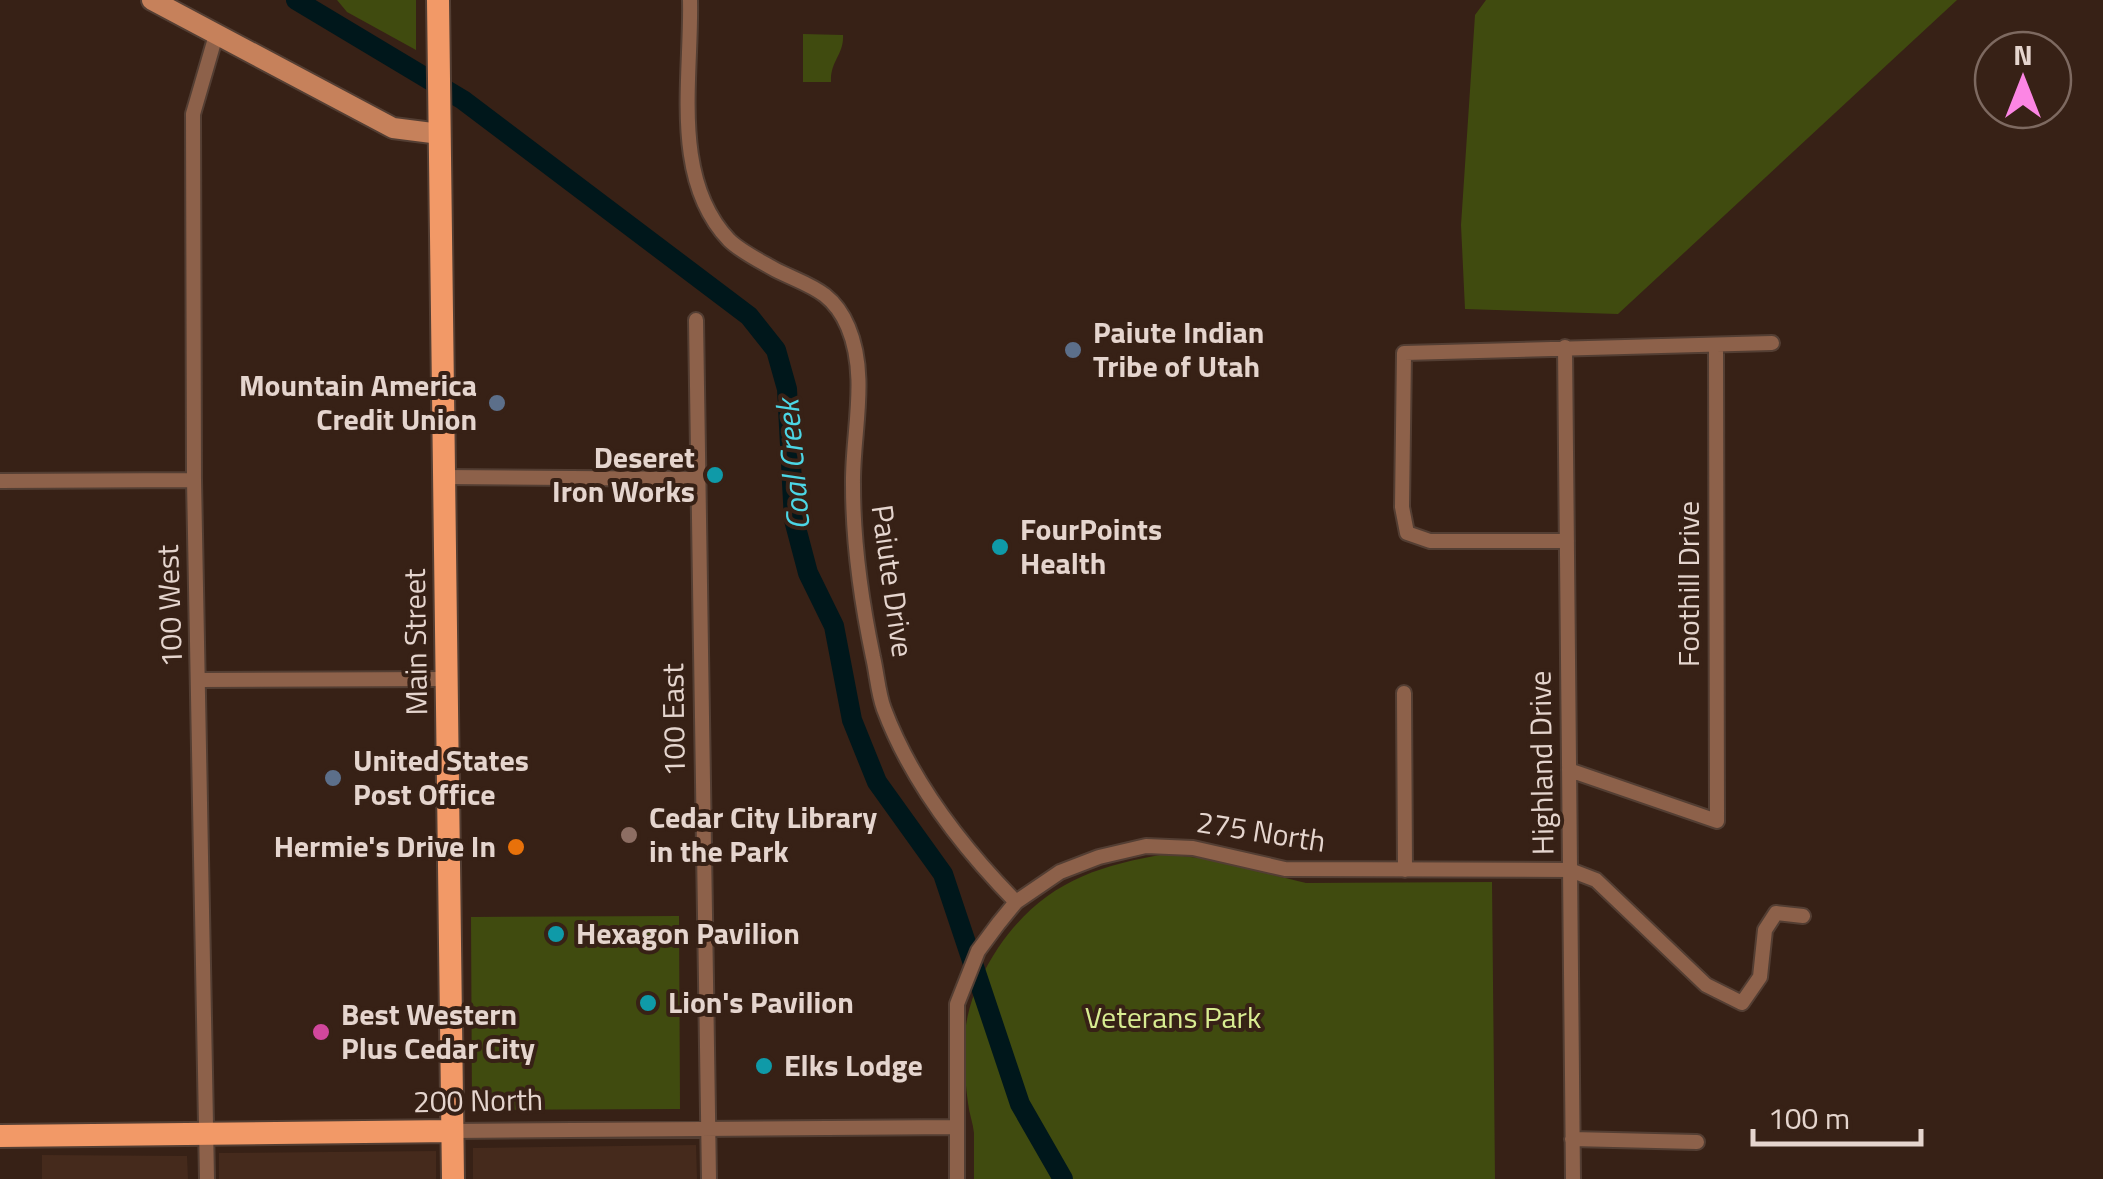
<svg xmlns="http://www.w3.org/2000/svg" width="2103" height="1179" viewBox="0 0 2103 1179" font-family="'Titillium Web',sans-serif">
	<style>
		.built { fill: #452a1c }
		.green { fill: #404b0f }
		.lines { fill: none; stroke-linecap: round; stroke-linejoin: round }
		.river { stroke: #00171b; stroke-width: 20 }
		.street-casing { stroke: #533e33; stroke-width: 18 }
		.secondary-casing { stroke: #533e33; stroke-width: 24 }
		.primary-casing { stroke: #533e33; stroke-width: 26 }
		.street { stroke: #8d614a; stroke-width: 14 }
		.secondary { stroke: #c6815b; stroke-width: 20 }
		.primary { stroke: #f29967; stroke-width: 22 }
		.service-dot { fill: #5c6f8a; stroke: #372116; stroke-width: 4 }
		.culture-dot { fill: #0f9aa8; stroke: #372116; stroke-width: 4 }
		.education-dot { fill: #8d6e63; stroke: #372116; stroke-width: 4 }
		.food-dot { fill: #e8710a; stroke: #372116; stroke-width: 4 }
		.hotel-dot { fill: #d1479c; stroke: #372116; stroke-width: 4 }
		.labels { text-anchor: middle; stroke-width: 8; stroke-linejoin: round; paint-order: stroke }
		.poi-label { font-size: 30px; font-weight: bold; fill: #e5d5ce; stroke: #372116; text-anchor: start }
		.street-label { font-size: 30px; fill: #e5d5ce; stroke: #372116 }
		.park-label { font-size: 30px; fill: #d8ec91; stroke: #372116 }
		.water-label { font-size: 32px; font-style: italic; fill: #4cd6e5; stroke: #372116 }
	</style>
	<rect width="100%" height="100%" fill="#372116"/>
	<!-- built -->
	<path class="built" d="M696,1145L697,1179H473V1148Z
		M436,1151V1179H219V1153Z
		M42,1155L187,1156L188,1179H42Z"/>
	<!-- green -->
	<path class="green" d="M337,0H416V50L347,12Z
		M1486,0H1957L1618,314L1465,309L1461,225L1475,15Z
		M803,34L843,35C844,55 830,61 831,82H803Z
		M1166,854L1207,859L1306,883L1492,882L1495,1179H974C974,1164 974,1148 974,1133C973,1123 969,1113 968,1103C965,1081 963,1055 965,1033C968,1002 981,974 998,948C1041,885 1093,866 1166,854Z
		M679,916L680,1109L472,1110L471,917Z"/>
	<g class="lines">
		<!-- river -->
		<path class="river" d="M296,0L463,100L749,316L776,350L787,389L794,520L808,573L834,626L852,720L877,782L943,874L1020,1104L1063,1179"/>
		<!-- street casing -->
		<g class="street-casing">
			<path id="street" d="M690,0C692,77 670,178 729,240C740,251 760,261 774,269C807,286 832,289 848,327C869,376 852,434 853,485C853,544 861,600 873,657C877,674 878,693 884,709C911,781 963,848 1016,902
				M696,320L709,1179
				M1565,347L1573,1179
				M443,477L698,479
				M0,481L194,480
				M1567,541H1430L1407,533L1402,507L1404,353L1772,343
				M199,680L446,679
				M1404,693L1405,870
				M1569,770L1717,821L1716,346
				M452,1131L957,1127
				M1572,1139L1697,1142
				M207,1179L194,480L193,114L216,35
				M957,1179V1004L978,951L998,924L1016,902L1060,872L1099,857L1146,846L1193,848L1285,869L1570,870L1596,880L1706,985L1742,1003L1760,977L1765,930L1776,913L1803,916"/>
		</g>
		<!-- secondary casing -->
		<g class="secondary-casing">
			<path id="secondary" d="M152,0L393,128L440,134"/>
		</g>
		<!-- primary casing -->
		<g class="primary-casing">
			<path id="primary" d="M438,0L453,1179
				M0,1136L452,1131"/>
		</g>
		<!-- street -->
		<use href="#street" class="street"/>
		<!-- secondary -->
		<use href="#secondary" class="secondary"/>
		<!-- primary -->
		<use href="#primary" class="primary"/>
	</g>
	<!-- markers -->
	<g class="service-dot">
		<circle cx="1073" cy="350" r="10"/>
		<circle cx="497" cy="403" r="10"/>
		<circle cx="333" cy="778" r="10"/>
	</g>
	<g class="culture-dot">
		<circle cx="715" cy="475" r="10"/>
		<circle cx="1000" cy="547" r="10"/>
		<circle cx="556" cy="934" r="10"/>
		<circle cx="648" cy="1003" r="10"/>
		<circle cx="764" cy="1066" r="10"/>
	</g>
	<circle class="education-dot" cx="629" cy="835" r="10"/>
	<circle class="food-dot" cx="516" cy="847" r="10"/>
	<circle class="hotel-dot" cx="321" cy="1032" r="10"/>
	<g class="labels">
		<!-- poi labels -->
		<g class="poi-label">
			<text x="1093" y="343">Paiute Indian<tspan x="1093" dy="34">Tribe of Utah</tspan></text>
			<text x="477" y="396" text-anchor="end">Mountain America<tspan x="477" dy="34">Credit Union</tspan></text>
			<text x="695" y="468" text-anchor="end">Deseret<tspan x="695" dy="34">Iron Works</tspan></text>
			<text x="1020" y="540">FourPoints<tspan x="1020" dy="34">Health</tspan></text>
			<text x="353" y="771">United States<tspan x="353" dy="34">Post Office</tspan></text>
			<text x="649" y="828">Cedar City Library<tspan x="649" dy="34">in the Park</tspan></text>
			<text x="496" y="857" text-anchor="end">Hermie's Drive In</text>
			<text x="576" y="944">Hexagon Pavilion</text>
			<text x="668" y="1013">Lion's Pavilion</text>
			<text x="341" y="1025">Best Western<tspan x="341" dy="34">Plus Cedar City</tspan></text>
			<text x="784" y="1076">Elks Lodge</text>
		</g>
		<!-- street labels -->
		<g class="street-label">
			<text transform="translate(892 581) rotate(82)" y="10">Paiute Drive</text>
			<text transform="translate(1689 584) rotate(-90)" y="10">Foothill Drive</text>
			<text transform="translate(170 606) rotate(-92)" y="10">100 West</text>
			<text transform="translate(416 642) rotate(-91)" y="10">Main Street</text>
			<text transform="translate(674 720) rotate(-91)" y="10">100 East</text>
			<text transform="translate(1542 763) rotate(-91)" y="10">Highland Drive</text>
			<text transform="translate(1261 832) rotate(9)" y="10">275 North</text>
			<text transform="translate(478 1101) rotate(-1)" y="10">200 North</text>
		</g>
		<!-- park labels -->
		<g class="park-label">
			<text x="1173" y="1028">Veterans Park</text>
		</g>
		<!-- water labels -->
		<g class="water-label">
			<text transform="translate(793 465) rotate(-95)" y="11">Coal Creek</text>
		</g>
	</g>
	<!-- north arrow -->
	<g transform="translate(2023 80)"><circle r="48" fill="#372116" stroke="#7d6960" stroke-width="2.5"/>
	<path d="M0-8L18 38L0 25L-18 38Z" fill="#fc86e4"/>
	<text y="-15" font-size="28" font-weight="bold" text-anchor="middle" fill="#e5d5ce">N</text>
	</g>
	<!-- scale -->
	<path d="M1753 1129v15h168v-15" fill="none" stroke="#e5d5ce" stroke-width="5"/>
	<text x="1768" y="1129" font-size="30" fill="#e5d5ce" stroke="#372116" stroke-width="8" paint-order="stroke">100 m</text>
</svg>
